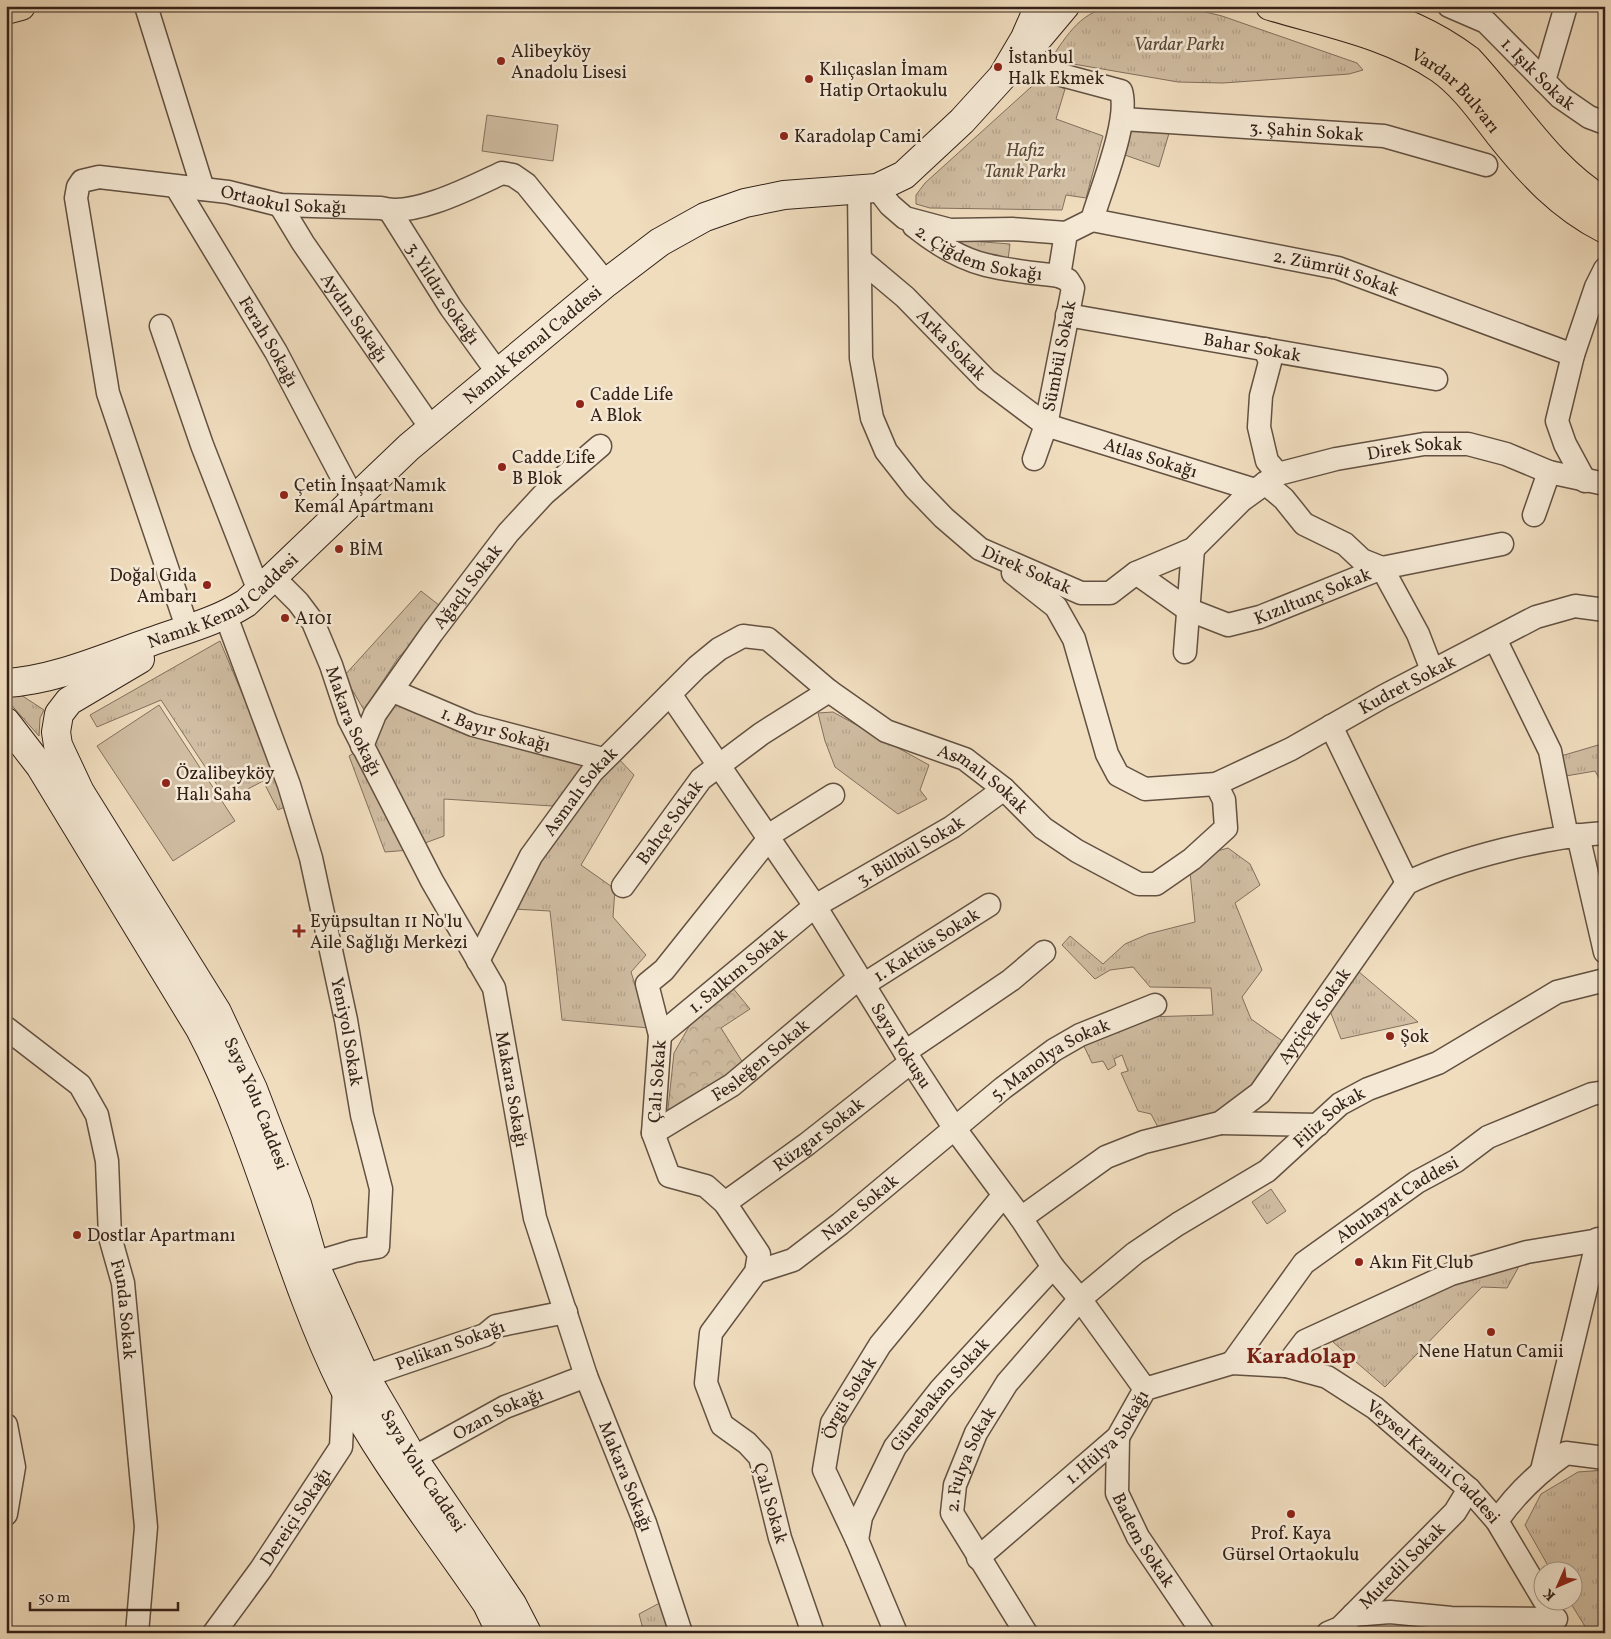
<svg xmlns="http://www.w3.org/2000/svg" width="1611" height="1639" viewBox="0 0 1611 1639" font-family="Vollkorn,serif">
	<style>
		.grass { fill: url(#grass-tufts); stroke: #82705e }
		.forest { fill: url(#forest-crowns); stroke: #82705e }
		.garden { fill: #d0bda2; stroke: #82705e }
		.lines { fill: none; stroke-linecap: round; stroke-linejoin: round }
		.street-casing { stroke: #635142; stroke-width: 25 }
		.secondary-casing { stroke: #342219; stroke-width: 30 }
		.primary-casing { stroke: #342219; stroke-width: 30 }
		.street { stroke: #f5e9d5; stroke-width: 22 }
		.secondary { stroke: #f5e9d5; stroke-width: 28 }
		.primary { stroke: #f0ddbe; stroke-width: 28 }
		.poi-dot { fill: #8f2418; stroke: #f5e9d5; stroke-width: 2 }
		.labels { text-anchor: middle; stroke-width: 5; stroke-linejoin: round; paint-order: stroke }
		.park-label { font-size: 18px; font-style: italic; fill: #5b493b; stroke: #f5e9d5 }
		.poi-label { font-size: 18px; fill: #342219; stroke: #f5e9d5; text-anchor: start }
		.street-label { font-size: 18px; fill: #342219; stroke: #f5e9d5 }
		.district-label { font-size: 22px; font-weight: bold; fill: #7a1f14; stroke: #f5e9d5 }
	</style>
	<defs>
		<pattern id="grass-tufts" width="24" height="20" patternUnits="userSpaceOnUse" patternTransform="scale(1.25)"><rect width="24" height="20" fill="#d0bda2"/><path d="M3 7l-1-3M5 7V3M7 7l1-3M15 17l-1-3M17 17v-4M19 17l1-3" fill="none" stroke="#b3a28b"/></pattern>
		<pattern id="forest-crowns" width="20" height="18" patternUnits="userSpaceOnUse" patternTransform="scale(1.25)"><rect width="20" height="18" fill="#d0bda2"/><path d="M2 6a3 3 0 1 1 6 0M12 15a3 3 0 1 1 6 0" fill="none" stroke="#b3a28b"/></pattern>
	</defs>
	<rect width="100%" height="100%" fill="#f0ddbe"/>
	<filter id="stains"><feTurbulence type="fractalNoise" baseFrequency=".004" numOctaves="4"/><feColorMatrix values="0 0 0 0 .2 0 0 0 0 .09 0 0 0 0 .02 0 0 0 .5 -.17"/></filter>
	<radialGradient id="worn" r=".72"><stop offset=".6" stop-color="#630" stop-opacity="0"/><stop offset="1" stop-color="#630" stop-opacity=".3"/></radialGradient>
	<!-- grass -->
	<path class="grass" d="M1116,6H1181L1222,16L1357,63L1363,70L1349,74L1223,83L1178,82L1050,60C1068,34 1081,10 1116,6Z
		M1041,78L1065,89L1056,119L1103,136L1086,198L1066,195L1062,210L930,208L916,204V195L925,183Z
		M1130,129L1170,130L1159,167L1122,154Z
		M971,241L1010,244L1008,260L979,253L958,242Z
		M421,591L444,609L398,658L364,710L344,676Z
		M220,641L289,805L278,810L263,781L227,800L161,700L97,727L90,715Z
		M18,693L44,710L40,718L39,736L6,699V694Z
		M397,697L592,761L552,806L444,799V836L425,843L371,742Z
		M833,712L929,765L920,790L927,799L898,814L835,767L825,741L818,713Z
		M1605,743V789L1595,771L1560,777L1561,756Z
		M359,750L410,850L385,852L349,756Z
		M615,755L634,775L581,865L615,889L613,917L646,955L631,972L649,1028L562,1020L550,911L513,909L537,860Z
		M1228,848L1250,864L1260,885L1235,903L1262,970L1242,997L1251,1019L1284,1042L1248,1092L1223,1115L1202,1116L1160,1131L1151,1114L1138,1111L1121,1073L1128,1071L1122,1055L1114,1059L1116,1065L1108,1070L1103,1061L1092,1063L1082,1042L1145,1017L1213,1015L1211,988L1150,987L1133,967L1110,970L1095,979L1062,945L1070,936L1103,964L1125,944L1148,934L1195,922L1190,872L1203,855Z
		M1352,966L1418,1022L1341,1039L1327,1003Z
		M1271,1189L1286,1211L1267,1224L1252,1202Z
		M1523,1259L1507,1288L1482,1287L1385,1387L1333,1342L1400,1303Z
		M1605,1470V1633H1589L1570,1602H1574V1572L1551,1571L1525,1525L1541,1494L1578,1472Z
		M669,1598L679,1633H644L639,1614Z"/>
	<!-- forest -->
	<path class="forest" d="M732,987L750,1009L721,1028L745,1066L667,1118L674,1053L700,1007Z"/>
	<!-- garden -->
	<path class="garden" d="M487,115L558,125L553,161L482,151Z
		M159,705L235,821L173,861L97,746Z"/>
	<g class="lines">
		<!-- street casing -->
		<g class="street-casing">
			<g id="street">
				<path d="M146,6L203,189"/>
				<path id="s1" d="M1449,6L1486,22L1560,97L1589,117L1605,123"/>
				<path d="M1013,62L1121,91C1130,120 1101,189 1092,220L1066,233L1059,276L1068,280L1073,288L1046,425L1034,459"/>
				<path d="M1544,81L1566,6"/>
				<path id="s2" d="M1123,119L1384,136L1486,165"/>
				<path id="s3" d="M177,188L276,352L353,498"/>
				<path d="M877,188L890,205L905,218L950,230L1012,229L1066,233"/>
				<path id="s4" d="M859,190L861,358L872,418L886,451L915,488L944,518L980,549L1081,593H1110L1136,573L1193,549L1242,500L1278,474L1336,459L1424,444H1468L1506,454L1549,472L1605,484"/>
				<path id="s5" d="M280,205L303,243L431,428"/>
				<path id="s6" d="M390,211L451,308L498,373"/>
				<path id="s7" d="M1092,220L1338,268L1573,355"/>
				<path id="s8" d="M914,226C934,242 961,259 986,265C1010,271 1035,273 1059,276"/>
				<path id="s9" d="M861,260L905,297L986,380L1046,425L1255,490"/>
				<path id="s10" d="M1067,315L1436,379"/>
				<path d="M161,326L202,445L259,591"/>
				<path d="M1265,349L1270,362L1261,396L1259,427L1267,461L1278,474"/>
				<path d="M1585,481L1565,444L1557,421L1573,355L1596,287L1605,269"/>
				<path d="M1265,483L1284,499L1304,524L1345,544L1362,560L1382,568L1418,634L1432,670"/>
				<path d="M1534,515L1549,472"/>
				<path id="s11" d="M1013,573L1056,607L1074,639L1107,754L1118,775L1145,789L1216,784L1291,749L1384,696L1536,617L1575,606L1605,610"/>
				<path id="s12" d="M1136,573L1187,609L1228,625L1260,617L1382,568L1502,544"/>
				<path id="s13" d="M274,578L298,602L313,622L331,665L349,719L432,881L494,988L535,1218L586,1376L645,1523L681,1633"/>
				<path id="s14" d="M226,616L289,785L311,858L346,1020L362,1115L381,1189L378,1247L354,1251L314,1263"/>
				<path id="s15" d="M188,630L108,393L76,198L78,187L82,181L99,177L228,192L280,205L381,208C412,218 472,187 502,173L513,175L526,184L606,283"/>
				<path d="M1495,639L1550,751L1567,837"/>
				<path d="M1185,652L1193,549"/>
				<path id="s16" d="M393,691L473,725L603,759"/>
				<path id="s17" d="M670,694L815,906L905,1052L955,1129L1021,1218L1053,1267L1080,1299L1145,1389"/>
				<path d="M1331,726L1407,883"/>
				<path id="s18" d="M362,746L375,714L432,633L508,533L544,494L600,446"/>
				<path d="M1578,835L1605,952"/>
				<path id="s19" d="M623,886L701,779L761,734L829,691"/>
				<path id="s20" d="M478,961L531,856L592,772L697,667L719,649L743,636L768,639L829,691L886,731L965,759L1004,789L1043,828L1077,851L1139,884H1156L1192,859L1226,828L1224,800L1216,784"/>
				<path id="s21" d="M863,985L989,905"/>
				<path id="s22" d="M6,1028L80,1085L97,1115L107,1161L110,1237L123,1283L146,1527L137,1633"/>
				<path id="s23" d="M660,1035L815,906L952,827L1004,789"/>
				<path d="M905,1052L1011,980L1044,952"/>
				<path d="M1220,1123L1318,1125"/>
				<path id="s24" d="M653,1133L732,1085L859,978"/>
				<path id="s25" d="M725,1203L807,1144L911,1062"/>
				<path id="s26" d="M1021,1218L1106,1157L1144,1142L1220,1123L1260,1093L1407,883C1458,858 1548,836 1605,833"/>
				<path id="s27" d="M756,1272L793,1260L840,1224L1003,1088L1054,1050L1080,1035L1155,1005"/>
				<path id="s28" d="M1232,1363L1304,1263L1417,1182L1456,1161L1488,1137L1592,1094L1605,1092"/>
				<path d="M1286,1366L1305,1341L1451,1274L1527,1252L1605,1239"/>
				<path d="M365,1376L485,1335L496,1326L566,1312"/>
				<path d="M6,1425L14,1467L6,1514"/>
				<path id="s29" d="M1118,1437L1117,1493L1138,1537L1203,1633"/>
				<path id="s30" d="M413,1458L505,1407L586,1376"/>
				<path d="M1542,1470L1598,1239"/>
				<path d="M1497,1521C1516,1493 1539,1472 1566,1453L1605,1458"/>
				<path id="s31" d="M857,1540L861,1517L895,1447L940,1390L1053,1267"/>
				<path id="s32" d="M978,1558L1118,1437L1145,1389L1232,1363L1286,1366L1327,1377L1375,1408L1469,1489L1497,1521L1544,1600"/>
				<path d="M1353,1615L1390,1612L1451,1618L1556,1619"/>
				<path id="s33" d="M214,1633L261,1569L341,1447L344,1387"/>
				<path id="s34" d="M813,1633L780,1538L760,1457L747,1443L722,1425L706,1383L711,1333L756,1272L759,1254L725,1203L706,1186L669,1176L653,1133L660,1035L647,984L664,970L774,832L833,795"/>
				<path id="s35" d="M896,1633L857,1540L824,1470L832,1423L880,1345L1003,1196"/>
				<path id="s36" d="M1026,1633L952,1513L955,1485L976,1433L1007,1383L1080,1299L1135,1253L1178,1224L1267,1171L1340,1104L1368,1089L1438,1063L1557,992L1605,980"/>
				<path id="s37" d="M1328,1633L1340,1628L1455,1512L1469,1489"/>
			</g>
		</g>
		<!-- secondary casing -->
		<g class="secondary-casing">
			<g id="secondary">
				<path d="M1028,50L1065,6"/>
				<path id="s38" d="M140,659L69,701L59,714L56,732L58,745L80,792L217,1012L253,1089L297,1204L314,1263L365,1376L413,1458L512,1604L527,1633"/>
				<path id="s39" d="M6,683C55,680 104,658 150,642C183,630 216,622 246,603L409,447L606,283L660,242L705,217L745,203L784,195L877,188L904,175L962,121L1002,77L1025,38L1039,6"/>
				<path d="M6,722L40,766L200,1029C260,1142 286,1271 343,1386C381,1461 440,1534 487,1604L501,1633"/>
			</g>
		</g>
		<!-- primary casing -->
		<g class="primary-casing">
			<g id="primary">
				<path id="s40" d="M1270,6C1327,23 1391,35 1440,69C1464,86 1481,111 1499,134C1530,173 1560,206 1605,229"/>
				<path d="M1356,6C1399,20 1432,32 1469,60C1514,108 1547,167 1605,202"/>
				<path d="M6,10L21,6"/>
			</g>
		</g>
		<!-- street -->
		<use href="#street" class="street"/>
		<!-- secondary -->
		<use href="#secondary" class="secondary"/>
		<!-- primary -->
		<use href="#primary" class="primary"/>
	</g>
	<!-- markers -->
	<g class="poi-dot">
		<circle cx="501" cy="61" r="5"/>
		<circle cx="998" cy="67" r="5"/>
		<circle cx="809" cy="79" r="5"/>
		<circle cx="784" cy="136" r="5"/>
		<circle cx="580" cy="404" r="5"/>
		<circle cx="502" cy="467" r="5"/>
		<circle cx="284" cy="495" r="5"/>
		<circle cx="339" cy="549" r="5"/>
		<circle cx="207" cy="585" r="5"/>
		<circle cx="285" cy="618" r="5"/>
		<circle cx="166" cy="783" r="5"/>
		<path d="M296.5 923.5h5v5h5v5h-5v5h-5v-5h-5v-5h5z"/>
		<circle cx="1390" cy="1036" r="5"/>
		<circle cx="77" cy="1235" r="5"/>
		<circle cx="1359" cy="1262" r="5"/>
		<circle cx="1491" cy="1332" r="5"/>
		<circle cx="1291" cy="1514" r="5"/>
	</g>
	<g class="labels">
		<!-- park labels -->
		<g class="park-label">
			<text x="1179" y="50">Vardar Parkı</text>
			<text x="1025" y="156">Hafız<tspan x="1025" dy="21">Tanık Parkı</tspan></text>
		</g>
		<!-- poi labels -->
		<g class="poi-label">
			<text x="511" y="57">Alibeyköy<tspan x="511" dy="21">Anadolu Lisesi</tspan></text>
			<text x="1008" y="63">İstanbul<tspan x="1008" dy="21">Halk Ekmek</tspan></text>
			<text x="819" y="75">Kılıçaslan İmam<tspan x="819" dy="21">Hatip Ortaokulu</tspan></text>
			<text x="794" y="142">Karadolap Cami</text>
			<text x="590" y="400">Cadde Life<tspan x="590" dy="21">A Blok</tspan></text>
			<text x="512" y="463">Cadde Life<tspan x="512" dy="21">B Blok</tspan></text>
			<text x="294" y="491">Çetin İnşaat Namık<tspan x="294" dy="21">Kemal Apartmanı</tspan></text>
			<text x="349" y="555">BİM</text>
			<text x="197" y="581" text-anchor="end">Doğal Gıda<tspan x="197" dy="21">Ambarı</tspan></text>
			<text x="295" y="624">A101</text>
			<text x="176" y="779">Özalibeyköy<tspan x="176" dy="21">Halı Saha</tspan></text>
			<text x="310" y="927">Eyüpsultan 11 No'lu<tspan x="310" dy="21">Aile Sağlığı Merkezi</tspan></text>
			<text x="1400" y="1042">Şok</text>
			<text x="87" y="1241">Dostlar Apartmanı</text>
			<text x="1369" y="1268">Akın Fit Club</text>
			<text x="1491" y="1357" text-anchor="middle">Nene Hatun Camii</text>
			<text x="1291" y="1539" text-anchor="middle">Prof. Kaya<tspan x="1291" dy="21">Gürsel Ortaokulu</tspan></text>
		</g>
		<!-- street labels -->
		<g class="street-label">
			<text dy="6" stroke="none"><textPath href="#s1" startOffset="114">1. Işık Sokak</textPath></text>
			<text dy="6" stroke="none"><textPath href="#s40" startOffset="208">Vardar Bulvarı</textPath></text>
			<text dy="6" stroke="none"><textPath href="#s2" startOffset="184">3. Şahin Sokak</textPath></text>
			<text dy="6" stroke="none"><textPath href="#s15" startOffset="670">Ortaokul Sokağı</textPath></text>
			<text dy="6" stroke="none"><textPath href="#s8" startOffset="72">2. Çiğdem Sokağı</textPath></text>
			<text dy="6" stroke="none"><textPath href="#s7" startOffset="250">2. Zümrüt Sokak</textPath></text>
			<text dy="6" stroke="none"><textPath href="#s6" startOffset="98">3. Yıldız Sokağı</textPath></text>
			<text dy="6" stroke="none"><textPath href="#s5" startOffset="135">Aydın Sokağı</textPath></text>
			<text dy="6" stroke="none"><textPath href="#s3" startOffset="179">Ferah Sokağı</textPath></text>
			<text dy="6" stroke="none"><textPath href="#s39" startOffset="640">Namık Kemal Caddesi</textPath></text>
			<text dy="6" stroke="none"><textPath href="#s9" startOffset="124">Arka Sokak</textPath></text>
			<text dy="6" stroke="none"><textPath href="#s10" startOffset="188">Bahar Sokak</textPath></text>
			<text transform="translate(1059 356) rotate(-79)" y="6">Sümbül Sokak</text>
			<text dy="6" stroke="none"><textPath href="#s4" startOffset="888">Direk Sokak</textPath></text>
			<text dy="6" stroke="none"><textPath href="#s9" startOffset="358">Atlas Sokağı</textPath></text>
			<text dy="6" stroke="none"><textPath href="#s4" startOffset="452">Direk Sokak</textPath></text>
			<text dy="6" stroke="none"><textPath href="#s18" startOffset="192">Ağaçlı Sokak</textPath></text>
			<text dy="6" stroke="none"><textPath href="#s12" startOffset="196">Kızıltunç Sokak</textPath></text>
			<text dy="6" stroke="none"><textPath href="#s39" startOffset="235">Namık Kemal Caddesi</textPath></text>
			<text dy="6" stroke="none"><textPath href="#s11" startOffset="552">Kudret Sokak</textPath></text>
			<text dy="6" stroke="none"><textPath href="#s13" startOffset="166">Makara Sokağı</textPath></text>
			<text dy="6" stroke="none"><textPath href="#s16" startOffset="110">1. Bayır Sokağı</textPath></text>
			<text dy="6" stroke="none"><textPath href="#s20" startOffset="710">Asmalı Sokak</textPath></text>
			<text dy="6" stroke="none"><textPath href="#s20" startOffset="199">Asmalı Sokak</textPath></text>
			<text dy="6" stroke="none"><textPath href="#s19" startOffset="79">Bahçe Sokak</textPath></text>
			<text dy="6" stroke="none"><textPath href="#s23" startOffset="312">3. Bülbül Sokak</textPath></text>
			<text dy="6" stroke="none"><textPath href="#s21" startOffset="75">1. Kaktüs Sokak</textPath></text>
			<text dy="6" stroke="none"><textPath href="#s23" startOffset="101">1. Salkım Sokak</textPath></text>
			<text dy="6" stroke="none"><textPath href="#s26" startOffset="368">Ayçiçek Sokak</textPath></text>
			<text dy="6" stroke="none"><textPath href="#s14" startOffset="434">Yeniyol Sokak</textPath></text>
			<text dy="6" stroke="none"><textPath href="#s17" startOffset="421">Saya Yokuşu</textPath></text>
			<text dy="6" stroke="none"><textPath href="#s24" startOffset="130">Fesleğen Sokak</textPath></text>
			<text dy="6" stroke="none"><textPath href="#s27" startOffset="366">5. Manolya Sokak</textPath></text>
			<text dy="6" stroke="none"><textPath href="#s34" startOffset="646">Çalı Sokak</textPath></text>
			<text dy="6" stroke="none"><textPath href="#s13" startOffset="571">Makara Sokağı</textPath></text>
			<text dy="6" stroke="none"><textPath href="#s38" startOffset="541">Saya Yolu Caddesi</textPath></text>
			<text dy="6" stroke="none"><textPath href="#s36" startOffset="705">Filiz Sokak</textPath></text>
			<text dy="6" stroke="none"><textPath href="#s25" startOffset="116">Rüzgar Sokak</textPath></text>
			<text dy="6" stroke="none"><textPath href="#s28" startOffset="236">Abuhayat Caddesi</textPath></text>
			<text dy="6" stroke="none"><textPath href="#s27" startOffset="124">Nane Sokak</textPath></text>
			<text dy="6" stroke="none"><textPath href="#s22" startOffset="325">Funda Sokak</textPath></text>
			<text transform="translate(450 1345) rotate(-20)" y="6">Pelikan Sokağı</text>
			<text dy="6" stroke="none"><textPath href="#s31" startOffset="170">Günebakan Sokak</textPath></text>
			<text dy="6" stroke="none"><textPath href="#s35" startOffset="256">Örgü Sokak</textPath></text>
			<text dy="6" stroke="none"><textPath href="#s30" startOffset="96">Ozan Sokağı</textPath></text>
			<text dy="6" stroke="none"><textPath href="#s32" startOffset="178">1. Hülya Sokağı</textPath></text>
			<text dy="6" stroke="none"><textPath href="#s36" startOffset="198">2. Fulya Sokak</textPath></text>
			<text dy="6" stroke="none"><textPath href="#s32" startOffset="564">Veysel Karani Caddesi</textPath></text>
			<text dy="6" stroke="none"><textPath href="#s38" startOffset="946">Saya Yolu Caddesi</textPath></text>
			<text dy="6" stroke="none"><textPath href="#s13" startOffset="976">Makara Sokağı</textPath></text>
			<text transform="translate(771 1503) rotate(74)" y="6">Çalı Sokak</text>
			<text dy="6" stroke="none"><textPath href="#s33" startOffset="142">Dereiçi Sokağı</textPath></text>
			<text dy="6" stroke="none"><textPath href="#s29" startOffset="110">Badem Sokak</textPath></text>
			<text dy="6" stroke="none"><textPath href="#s37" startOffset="101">Mutedil Sokak</textPath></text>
		</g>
		<!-- district labels -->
		<g class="district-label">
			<text x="1301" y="1363">Karadolap</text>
		</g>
	</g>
	<!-- margin -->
	<rect width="1611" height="1639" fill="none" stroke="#f0ddbe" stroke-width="25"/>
	<rect x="8" y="8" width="1596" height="1624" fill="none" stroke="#342219" stroke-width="2.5"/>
	<rect x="12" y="12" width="1586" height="1614" fill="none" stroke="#342219"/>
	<!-- north arrow -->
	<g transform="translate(1558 1586) rotate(225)"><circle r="24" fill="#f5e9d5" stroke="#a8998a"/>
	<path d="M0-4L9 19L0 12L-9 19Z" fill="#8f2418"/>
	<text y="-8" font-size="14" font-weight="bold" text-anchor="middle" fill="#342219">K</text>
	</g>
	<!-- scale -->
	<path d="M30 1602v8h148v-8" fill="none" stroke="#342219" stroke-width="2.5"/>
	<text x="38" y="1602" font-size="15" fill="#342219" stroke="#f5e9d5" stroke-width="4" paint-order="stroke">50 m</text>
	<rect width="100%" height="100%" filter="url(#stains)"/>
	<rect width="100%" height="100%" fill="url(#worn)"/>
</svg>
